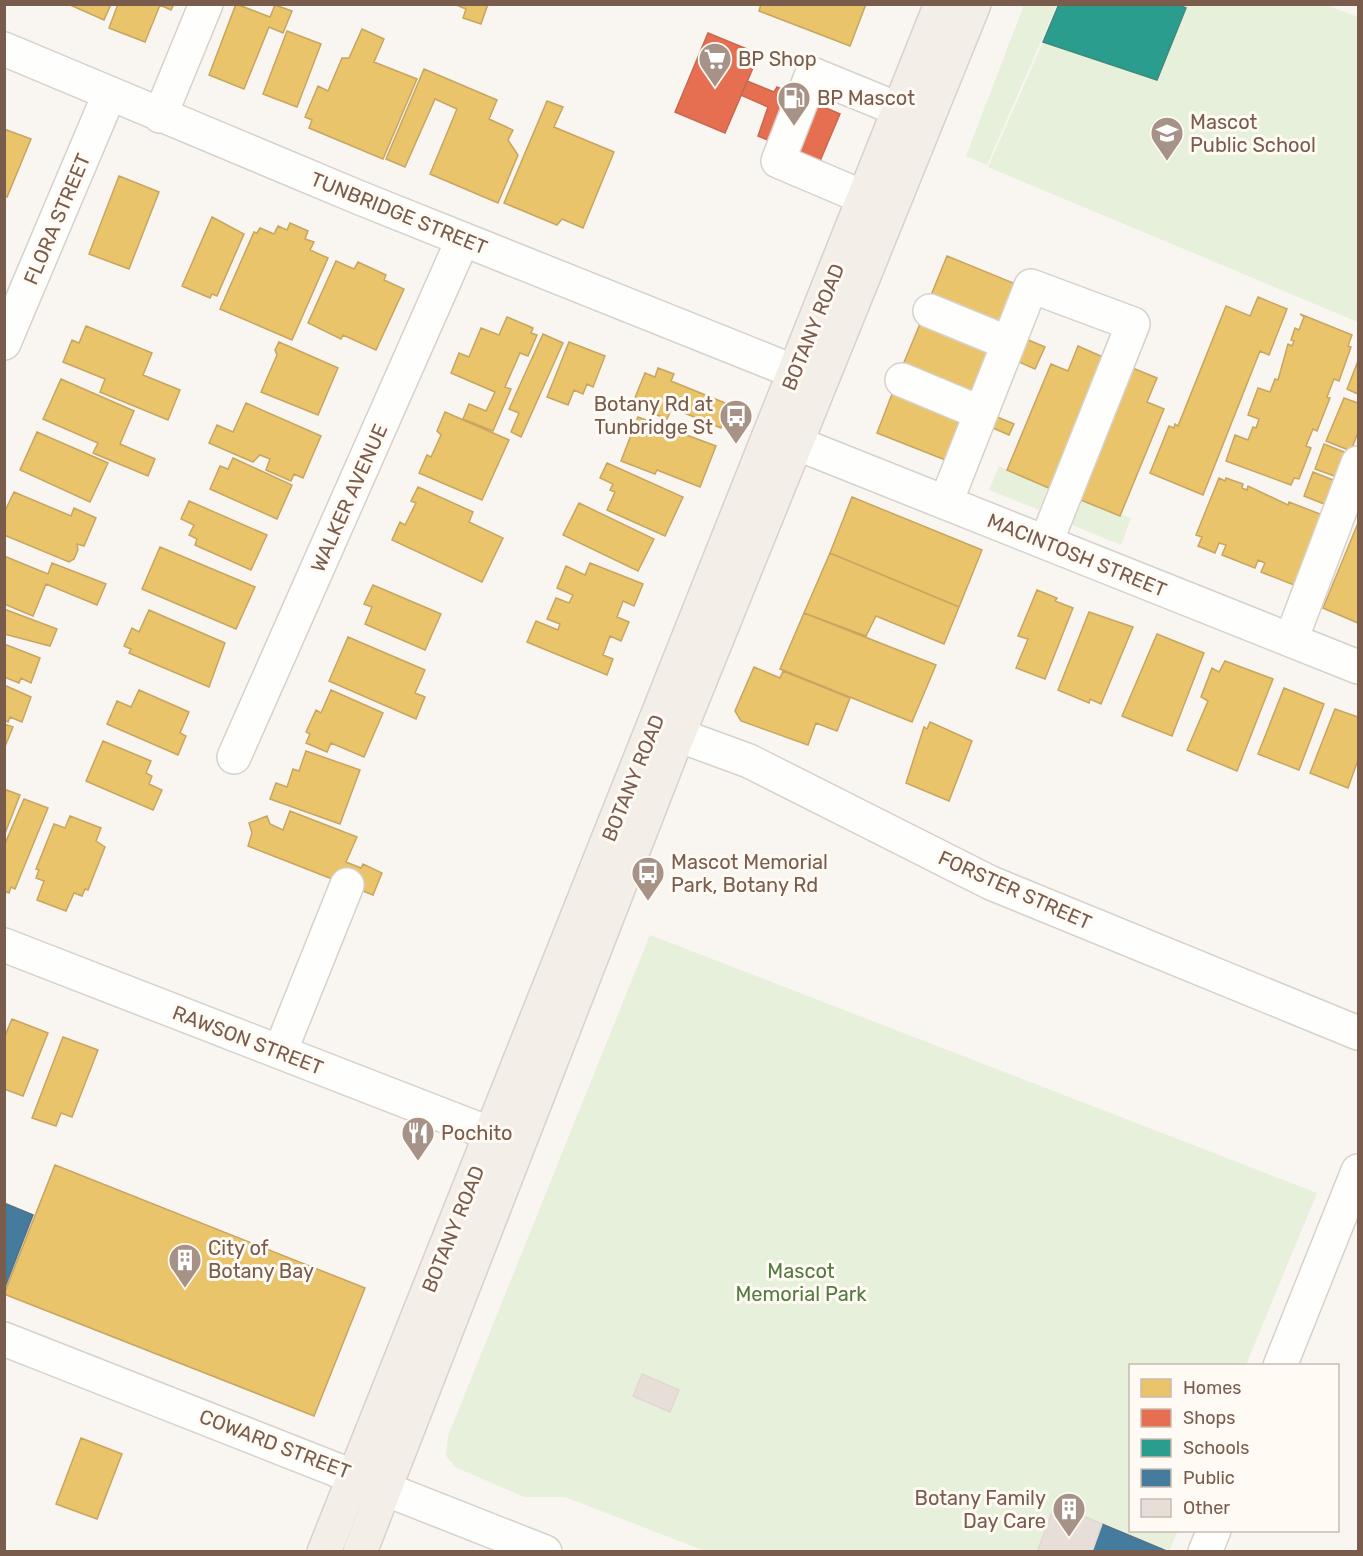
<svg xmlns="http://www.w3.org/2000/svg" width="1363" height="1556" viewBox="0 0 1363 1556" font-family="Rubik,sans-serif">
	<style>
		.green { fill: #e7f0db }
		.homes { fill: #e9c46a; stroke: #c8a561; stroke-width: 1.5 }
		.shops { fill: #e76f51; stroke: #c66950; stroke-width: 1.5 }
		.schools { fill: #2a9d8f; stroke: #428a7b; stroke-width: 1.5 }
		.public { fill: #457b9d; stroke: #557285; stroke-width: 1.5 }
		.building { fill: #e6ded7; stroke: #e2d8d2; stroke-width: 1.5 }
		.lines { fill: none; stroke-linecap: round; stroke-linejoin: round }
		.minor-casing { stroke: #d7d1cb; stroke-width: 36 }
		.major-casing { stroke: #dad1cc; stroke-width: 36 }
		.minor { stroke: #fefefd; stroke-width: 33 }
		.major { stroke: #f3eee8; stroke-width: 33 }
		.labels { text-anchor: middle; stroke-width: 6; stroke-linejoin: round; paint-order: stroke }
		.poi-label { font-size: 20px; fill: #7a5c4d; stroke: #fffaf3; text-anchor: start }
		.street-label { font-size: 20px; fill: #7a5c4d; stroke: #fffaf3 }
		.park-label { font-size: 20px; fill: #537a41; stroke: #fffaf3 }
	</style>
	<rect width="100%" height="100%" fill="#f9f5f0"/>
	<!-- green -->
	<path class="green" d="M1024,5H1057L987,165L966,156Z
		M1177,5H1326L1358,17V322L988,167L1043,42L1157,80L1186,9Z
		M999,466L1048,487L1039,510L989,490Z
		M1079,499L1131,518L1121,545L1070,524Z
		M650,935L1317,1193L1246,1365L1130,1366V1530L1178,1531L1169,1551L1055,1504L1037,1551H705L565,1497H524L455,1467L446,1456L448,1436Z"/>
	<!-- homes -->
	<path class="homes" d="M68,4H111L104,20Z
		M118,4H174L171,10L160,5L145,42L109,28Z
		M236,4L270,17L275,5L292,11L283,33L269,27L244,89L209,75Z
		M454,4H488L481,24L463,18L466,9Z
		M761,4H866L850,46L759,11Z
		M362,29L384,39L374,62L417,79L383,159L309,128L312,120L305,117L318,86L328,91L342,58H349Z
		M287,31L321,44L297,107L263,94Z
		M424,69L497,100L489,119L513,130L508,140L518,155L498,203L430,174L457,109L435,99L405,167L386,159Z
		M547,101L563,107L554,127L614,152L583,228L562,219L557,225L504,203Z
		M4,129L31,139L7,197L4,196Z
		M119,176L159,192L129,269L89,254Z
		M212,217L244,234L217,296L212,294L210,298L182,286Z
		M290,223L308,231L305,239L314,242L310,250L328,258L292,340L220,309L254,232L257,233L260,228L274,234L278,226L287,230Z
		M947,256L1023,287L1006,331L929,300Z
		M336,261L354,269L358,262L386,275L384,280L404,289L376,350L343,335L341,339L308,323Z
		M1258,297L1287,309L1269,355L1260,351L1203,495L1150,473L1169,426L1174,428L1175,424L1178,426L1226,306L1250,316Z
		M1300,314L1352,335L1348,346L1351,347L1339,381L1334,379L1327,397L1330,398L1317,431L1313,429L1306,446L1311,448L1299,479L1294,478L1291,485L1226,461L1235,435L1248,440L1253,427L1256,428L1259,419L1248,415L1258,388L1270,392L1275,379L1278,380L1288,344L1292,346L1294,341L1291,340L1295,328L1299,330L1304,317Z
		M507,317L533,328L531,333L537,335L528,356L520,353L505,387L511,389L493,431L463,419L469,404L486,411L495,392L451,373L459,353L469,357L481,328L499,335Z
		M920,324L996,354L979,398L902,367Z
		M86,326L152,353L143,375L180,390L168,420L100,392L105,379L63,362L72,340L79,343Z
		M543,334L563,343L521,437L511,432L519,413L509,409Z
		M1021,337L1045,347L1035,369L1012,359Z
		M279,342L338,368L318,415L261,392L277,355L275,350Z
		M569,342L605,356L593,387L587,384L583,394L574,390L568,405L547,397Z
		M1078,346L1105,358L1051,489L1007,470L1051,364L1068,371Z
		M1358,361V394L1347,389Z
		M1130,367L1157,378L1147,402L1164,409L1120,516L1076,498Z
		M658,368L674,374L671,381L730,405L721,428L672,408L667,419L632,405L645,373L655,377Z
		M61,379L134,411L120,444L155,459L148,476L93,453L98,443L43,419Z
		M894,389L971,420L953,463L877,433Z
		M1344,398L1358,403V432L1351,451L1326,441Z
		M246,403L321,436L303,478L294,474L291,481L266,470L270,459L260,455L253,462L209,443L217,425L233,432Z
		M445,412L509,440L482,500L419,473L427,455L431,457L441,435L437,431Z
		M990,414L1014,424L1009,435L986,425Z
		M638,417L716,446L700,487L657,470L655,474L621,461Z
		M37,432L108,463L90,502L20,470Z
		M1324,444L1349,454L1340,478L1315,469Z
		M233,458L292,485L277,519L210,489L220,466L228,469Z
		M607,463L683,497L665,536L607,510L615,492L610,490L613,484L600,478Z
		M1313,472L1338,482L1329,506L1304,496Z
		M1219,478L1225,481L1226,478L1243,484L1242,488L1247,490L1248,486L1288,505L1289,502L1325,516L1304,579L1297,577L1294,585L1261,572L1265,563L1258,560L1255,568L1222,555L1226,545L1219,543L1215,553L1198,546L1202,537L1196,535Z
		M418,487L473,512L469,522L503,538L482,582L392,540L400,522L405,525L416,503L411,501Z
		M14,492L71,516L74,508L96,518L84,546L77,544L78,550L74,559L69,562L4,535V513Z
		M852,497L982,550L959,607L830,553Z
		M189,501L267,535L251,570L195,545L197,539L189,535L194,525L181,519Z
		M579,503L654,539L638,571L563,535Z
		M1358,523V623L1323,608Z
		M160,547L255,587L236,629L142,589Z
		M830,553L959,607L944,644L876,616L866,636L804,613Z
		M4,556L48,574L52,563L106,584L97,605L46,584L33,616L4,604Z
		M590,563L643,584L634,606L623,601L617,617L629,622L621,641L610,636L603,655L613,659L607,675L527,642L536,621L558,630L560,624L547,619L556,598L569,603L573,595L557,588L566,566L585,575Z
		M373,585L441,614L425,650L365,624L372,607L364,604Z
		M1037,590L1057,598L1055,601L1073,608L1045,679L1016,668L1028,639L1018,636Z
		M4,609L57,629L50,646L4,634Z
		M149,610L225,643L209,687L129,653L131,649L124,646L132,628L139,632Z
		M1089,612L1133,627L1101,704L1090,699L1089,703L1058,690Z
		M804,613L936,665L912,722L780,669Z
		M1157,634L1204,653L1172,736L1122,716Z
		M348,637L425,670L415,693L425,697L416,719L329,681Z
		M4,644L40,658L31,683L21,678L19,683L4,677Z
		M1225,661L1273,679L1237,771L1187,750L1208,701L1201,697L1212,668L1219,672Z
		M754,667L780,678L783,671L850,698L837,731L816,723L808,745L741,721L735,711Z
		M4,685L31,697L22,722L10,717L8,722L4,720Z
		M1284,688L1324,704L1299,770L1258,754Z
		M139,690L189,712L180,733L186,736L178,755L107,724L117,701L131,707Z
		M331,690L383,713L364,757L331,743L327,752L306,743L310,734L306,732L316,710L321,713Z
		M1335,709L1358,717V760L1348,788L1310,773Z
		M930,722L972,741L949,801L906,783L924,727L927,729Z
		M4,724L13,727L4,749Z
		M103,741L151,761L146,773L152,776L149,784L162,790L153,810L86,781Z
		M306,751L360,770L340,824L270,799L276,783L287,787L293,769L299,771Z
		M4,789L20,795L4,836Z
		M24,799L48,808L15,889L11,887L9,893L4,891V846Z
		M290,811L357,837L346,862L361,868L363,864L382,873L373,895L248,846L252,833L249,823L267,816L270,824L283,830Z
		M70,816L101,828L96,841L105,847L88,890L85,889L82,896L74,893L66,911L37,900L44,881L36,878L39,870L36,869L54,824L65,828Z
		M12,1019L48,1033L23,1096L4,1089V1038Z
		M63,1037L98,1050L72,1117L61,1113L56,1126L32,1118Z
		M55,1165L365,1288L314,1416L4,1294Z
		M81,1438L122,1454L97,1519L56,1504Z"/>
	<!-- shops -->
	<path class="shops" d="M708,33L759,54L725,133L675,112Z
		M747,81L774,92L777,87L840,114L820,161L758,136L768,107L741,95Z"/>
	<!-- schools -->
	<path class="schools" d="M1059,4H1176L1186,8L1157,80L1043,42Z"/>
	<!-- public -->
	<path class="public" d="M4,1203L33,1215L5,1287H4Z
		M1102,1524L1169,1552H1092Z"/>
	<!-- building -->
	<path class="building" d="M642,1374L679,1390L670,1412L633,1396Z
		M1055,1504L1102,1524L1092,1552H1037Z"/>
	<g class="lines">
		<!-- minor casing -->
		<g class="minor-casing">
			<path id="minor" d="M4,49L360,198L795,372
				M160,116L206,4
				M865,198L778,161L812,74L900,110
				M930,311L1008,343
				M4,343L109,95
				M902,380L981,413
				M796,443L1358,667
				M946,502L1031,286L1133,324L1046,542
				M1291,640L1358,463
				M678,735L749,761L991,883L1358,1033
				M234,757L463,239
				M4,945L491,1134
				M280,1052L347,885
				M4,1339L545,1552
				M1280,1366L1358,1171
				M1205,1552L1214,1530"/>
		</g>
		<!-- major casing -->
		<g class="major-casing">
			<path id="major" d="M324,1552L941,4
				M360,1552L678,735L974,4"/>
		</g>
		<!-- minor -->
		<use href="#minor" class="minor"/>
		<!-- major -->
		<use href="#major" class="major"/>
	</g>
	<!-- icons -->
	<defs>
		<g id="supermarket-pin" transform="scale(1.725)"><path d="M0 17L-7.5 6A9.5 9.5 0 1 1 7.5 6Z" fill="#a69286" stroke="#fffaf3"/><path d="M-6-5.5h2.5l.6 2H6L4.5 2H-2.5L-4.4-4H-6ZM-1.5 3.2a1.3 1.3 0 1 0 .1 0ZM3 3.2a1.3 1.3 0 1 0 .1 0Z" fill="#fff"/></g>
		<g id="fuel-pin" transform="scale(1.725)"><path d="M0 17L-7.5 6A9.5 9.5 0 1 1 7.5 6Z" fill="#a69286" stroke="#fffaf3"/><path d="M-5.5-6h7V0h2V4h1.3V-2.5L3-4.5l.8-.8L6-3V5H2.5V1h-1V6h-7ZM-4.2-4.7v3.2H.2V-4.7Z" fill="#fff"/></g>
		<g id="school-pin" transform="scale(1.725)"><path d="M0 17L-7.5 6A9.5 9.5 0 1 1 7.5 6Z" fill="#a69286" stroke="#fffaf3"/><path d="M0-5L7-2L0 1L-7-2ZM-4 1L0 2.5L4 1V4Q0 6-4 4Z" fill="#fff"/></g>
		<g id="bus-pin" transform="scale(1.725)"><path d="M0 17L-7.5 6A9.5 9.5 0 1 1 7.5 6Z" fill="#a69286" stroke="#fffaf3"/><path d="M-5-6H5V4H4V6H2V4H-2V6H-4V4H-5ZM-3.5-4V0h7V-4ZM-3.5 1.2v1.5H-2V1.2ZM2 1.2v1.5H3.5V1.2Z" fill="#fff"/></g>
		<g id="restaurant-pin" transform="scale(1.725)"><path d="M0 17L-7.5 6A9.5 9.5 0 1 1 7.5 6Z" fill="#a69286" stroke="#fffaf3"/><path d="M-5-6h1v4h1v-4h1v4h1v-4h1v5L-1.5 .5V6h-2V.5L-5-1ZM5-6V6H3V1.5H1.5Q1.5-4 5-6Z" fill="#fff"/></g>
		<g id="building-pin" transform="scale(1.725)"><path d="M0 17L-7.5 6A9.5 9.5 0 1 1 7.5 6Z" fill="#a69286" stroke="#fffaf3"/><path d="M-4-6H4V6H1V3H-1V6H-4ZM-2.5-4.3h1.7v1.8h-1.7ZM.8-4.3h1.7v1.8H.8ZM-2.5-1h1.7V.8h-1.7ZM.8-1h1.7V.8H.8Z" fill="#fff"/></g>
	</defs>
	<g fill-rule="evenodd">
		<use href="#supermarket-pin" x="715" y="59"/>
		<use href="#fuel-pin" x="794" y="98"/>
		<use href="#school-pin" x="1167" y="133"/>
		<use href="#bus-pin" x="736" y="416"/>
		<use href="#bus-pin" x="648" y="873"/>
		<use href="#restaurant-pin" x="418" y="1133"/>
		<use href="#building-pin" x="185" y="1260"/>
		<use href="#building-pin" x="1069" y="1509"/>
	</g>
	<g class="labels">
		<!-- poi labels -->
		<g class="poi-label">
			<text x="738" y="66">BP Shop</text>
			<text x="817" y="105">BP Mascot</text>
			<text x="1190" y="129">Mascot<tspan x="1190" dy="23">Public School</tspan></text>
			<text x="713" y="411" text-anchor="end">Botany Rd at<tspan x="713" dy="23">Tunbridge St</tspan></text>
			<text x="671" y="869">Mascot Memorial<tspan x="671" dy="23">Park, Botany Rd</tspan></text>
			<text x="441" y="1140">Pochito</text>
			<text x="208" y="1255">City of<tspan x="208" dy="23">Botany Bay</tspan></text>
			<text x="1046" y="1505" text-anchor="end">Botany Family<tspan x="1046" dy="23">Day Care</tspan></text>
		</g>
		<!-- street labels -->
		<g class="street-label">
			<text transform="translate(399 213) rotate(22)" y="7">TUNBRIDGE STREET</text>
			<text transform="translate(57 219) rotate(-67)" y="7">FLORA STREET</text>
			<text transform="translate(813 327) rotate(-68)" y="7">BOTANY ROAD</text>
			<text transform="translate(349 498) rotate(-66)" y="7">WALKER AVENUE</text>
			<text transform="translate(1077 555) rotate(22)" y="7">MACINTOSH STREET</text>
			<text transform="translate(633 778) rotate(-68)" y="7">BOTANY ROAD</text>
			<text transform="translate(1015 890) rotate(24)" y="7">FORSTER STREET</text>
			<text transform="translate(248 1040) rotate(21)" y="7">RAWSON STREET</text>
			<text transform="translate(453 1229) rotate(-68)" y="7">BOTANY ROAD</text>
			<text transform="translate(275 1444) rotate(21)" y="7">COWARD STREET</text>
		</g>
		<!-- park labels -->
		<g class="park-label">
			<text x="801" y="1278">Mascot<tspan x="801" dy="23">Memorial Park</tspan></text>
		</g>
	</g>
	<!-- border -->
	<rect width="1363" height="1556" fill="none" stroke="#7a5c4d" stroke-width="12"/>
	<!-- legend -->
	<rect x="1129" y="1364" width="210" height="168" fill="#fffaf3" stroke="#cabbb1" stroke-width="1.5"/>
	<rect x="1141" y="1379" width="30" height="18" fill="#e9c46a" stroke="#cabbb1" stroke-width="1.5"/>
	<text x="1183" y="1394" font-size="18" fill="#7a5c4d">Homes</text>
	<rect x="1141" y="1409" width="30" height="18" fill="#e76f51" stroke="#cabbb1" stroke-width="1.5"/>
	<text x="1183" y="1424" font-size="18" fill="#7a5c4d">Shops</text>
	<rect x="1141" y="1439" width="30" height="18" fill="#2a9d8f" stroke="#cabbb1" stroke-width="1.5"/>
	<text x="1183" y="1454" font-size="18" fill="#7a5c4d">Schools</text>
	<rect x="1141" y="1469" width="30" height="18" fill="#457b9d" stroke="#cabbb1" stroke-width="1.5"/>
	<text x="1183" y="1484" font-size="18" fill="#7a5c4d">Public</text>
	<rect x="1141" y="1499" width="30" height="18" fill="#e6ded7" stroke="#cabbb1" stroke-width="1.5"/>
	<text x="1183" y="1514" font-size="18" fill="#7a5c4d">Other</text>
</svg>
